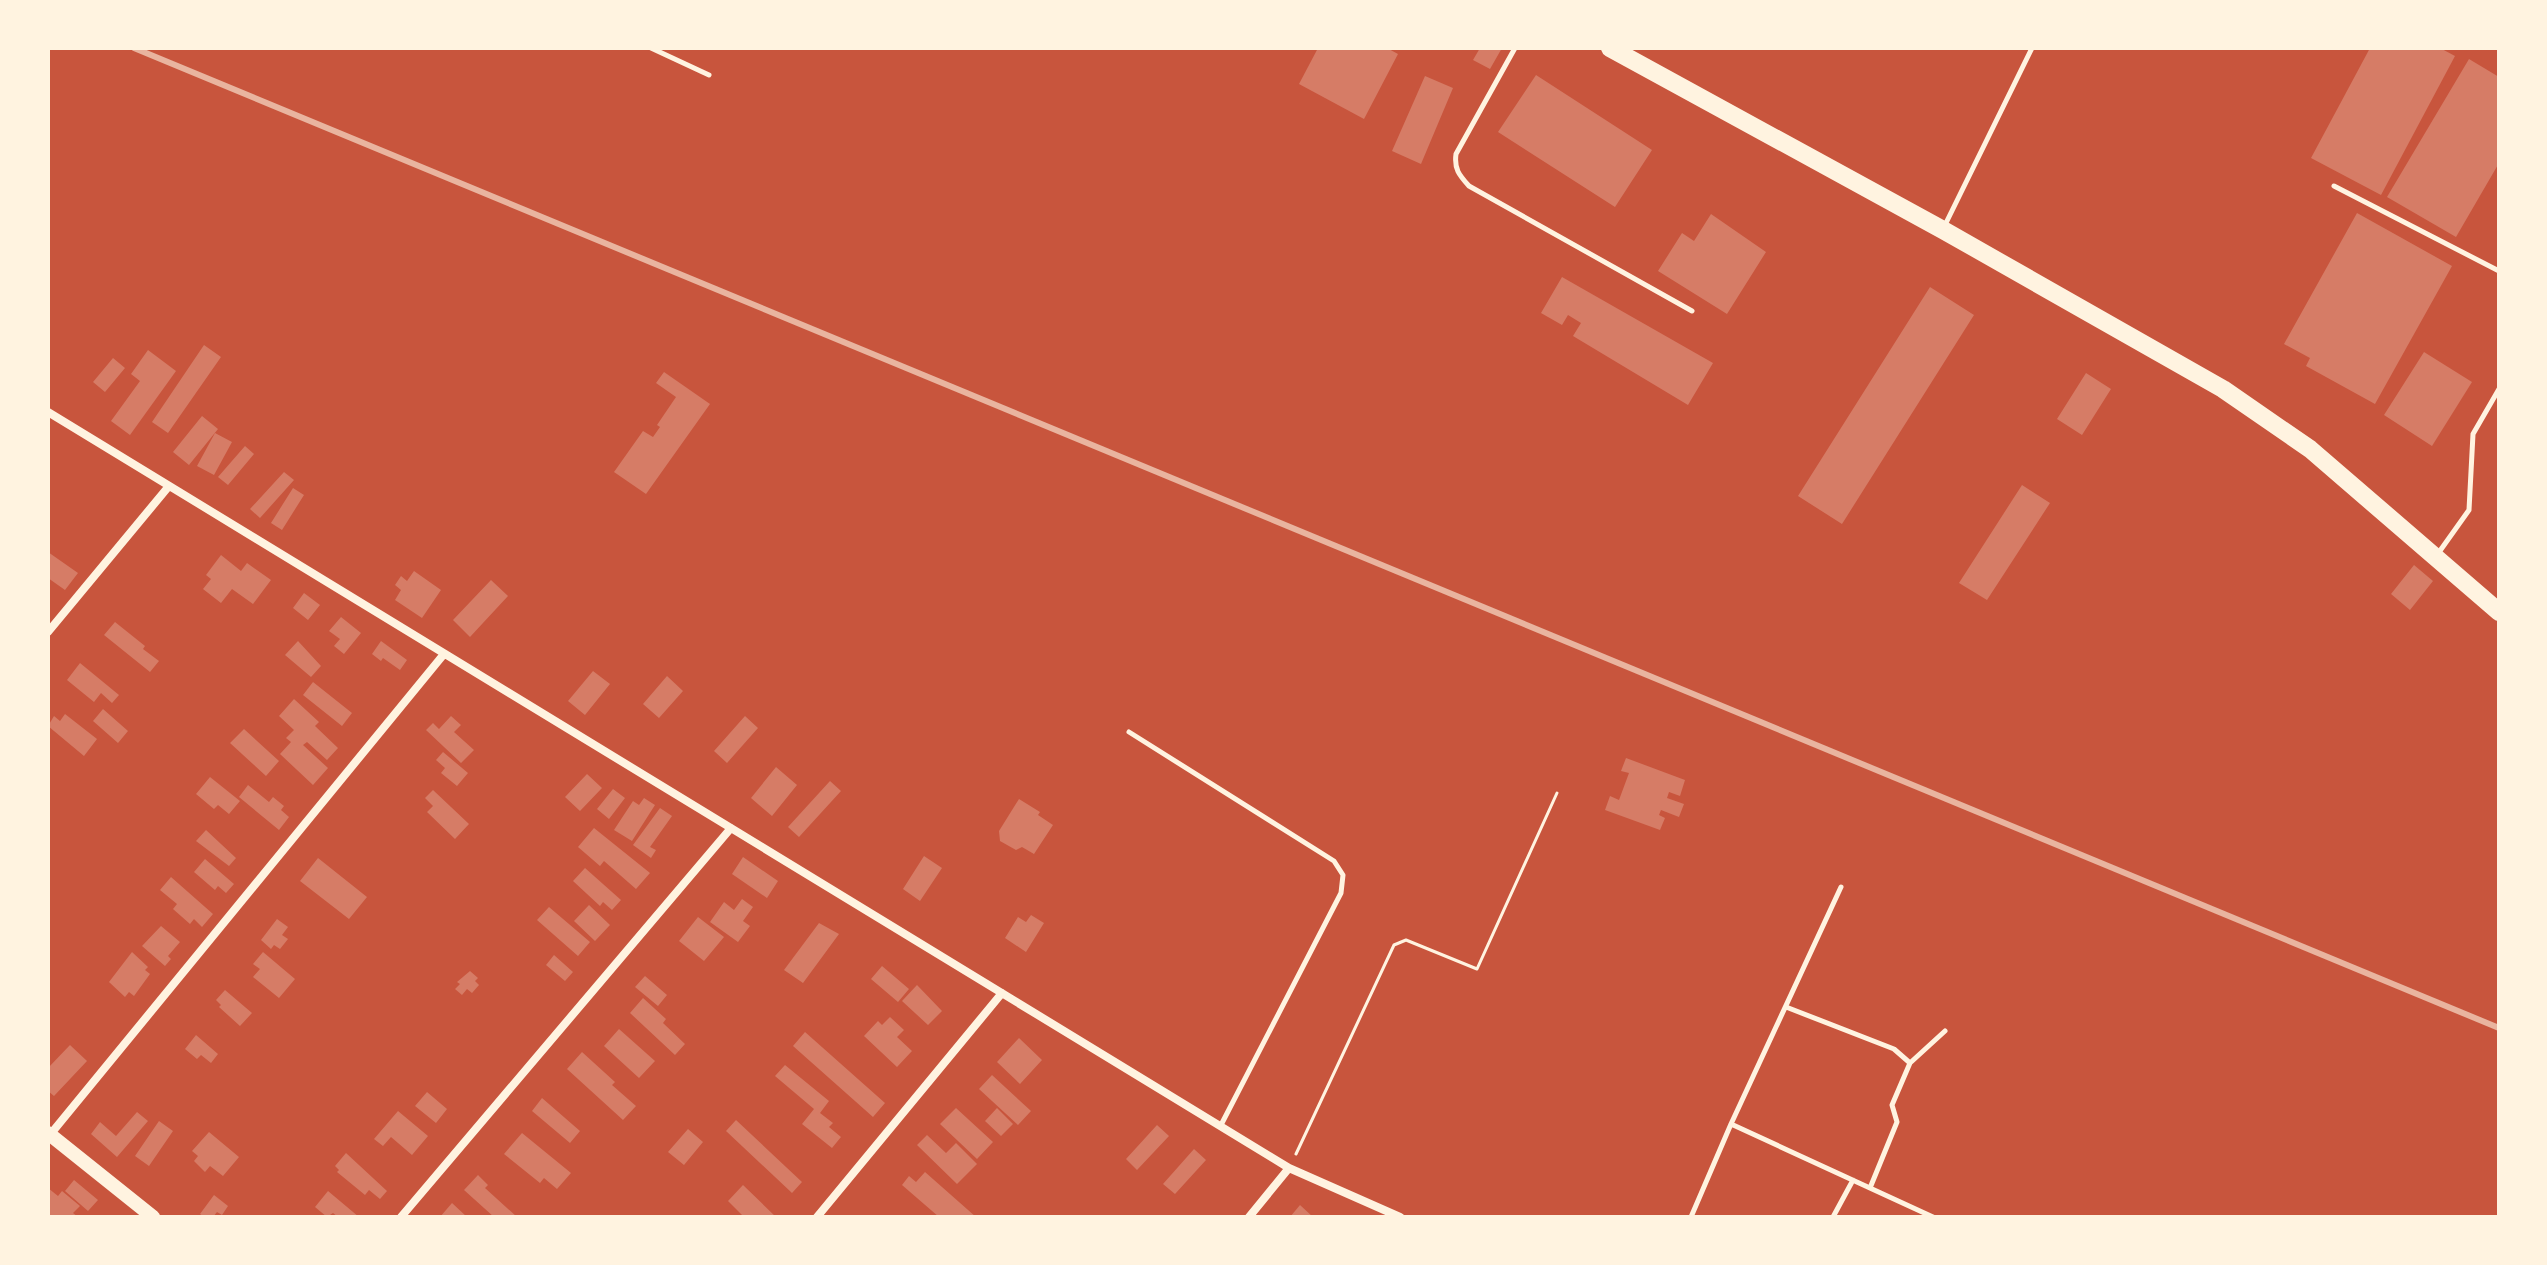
<svg xmlns="http://www.w3.org/2000/svg" width="2547" height="1265" viewBox="0 0 2547 1265" font-family="'Fira Sans Condensed',sans-serif">
	<style>
		.building { fill: #d67c66 }
		.lines { fill: none; stroke-linecap: round; stroke-linejoin: round }
		.path { stroke: #fff3e0; stroke-width: 3 }
		.service { stroke: #fff3e0; stroke-width: 5 }
		.minor { stroke: #fff3e0; stroke-width: 8 }
		.tertiary { stroke: #fff3e0; stroke-width: 14 }
		.primary { stroke: #fff3e0; stroke-width: 18 }
		.rail { stroke: #e9b49f; stroke-width: 6 }
	</style>
	<rect width="100%" height="100%" fill="#c8553d"/>
	<!-- building -->
	<path class="building" d="M1318,48H1387L1398,54L1364,119L1299,84Z
		M1480,48H1502L1490,69L1473,60Z
		M2370,48H2440L2455,56L2381,195L2311,158Z
		M2469,59L2499,77V163L2456,237L2387,197Z
		M1536,75L1652,150L1615,207L1498,132Z
		M1425,76L1453,88L1421,164L1392,151Z
		M2357,213L2452,266L2375,404L2306,366L2310,358L2284,344Z
		M1711,214L1766,252L1727,314L1658,271L1682,233L1694,241Z
		M1562,277L1713,363L1688,405L1573,336L1581,323L1568,315L1562,325L1541,313Z
		M1930,287L1974,315L1842,524L1798,496Z
		M204,345L221,357L168,433L152,422Z
		M148,350L176,371L130,435L111,421L140,381L131,374Z
		M2424,352L2472,382L2432,446L2384,415Z
		M113,358L125,368L105,392L93,382Z
		M664,372L710,404L646,494L614,472L643,431L653,437L660,427L657,425L676,397L656,383Z
		M2086,373L2111,389L2082,435L2057,419Z
		M202,416L218,429L189,465L173,452Z
		M215,433L232,442L214,475L197,466Z
		M245,446L254,454L228,485L218,477Z
		M284,472L294,480L260,518L250,509Z
		M2022,485L2050,503L1987,600L1959,583Z
		M293,488L304,495L282,530L271,523Z
		M48,552L78,573L65,590L48,578Z
		M221,555L241,571L247,563L271,580L253,604L232,589L221,603L203,589L211,579L206,575Z
		M2414,565L2433,581L2410,610L2391,594Z
		M414,571L441,590L422,618L395,600L401,590L395,585L401,576L407,581Z
		M491,580L508,596L470,637L453,620Z
		M304,593L320,605L308,620L293,608Z
		M341,617L361,633L344,654L334,646L340,639L329,631Z
		M115,622L145,646L143,649L159,661L150,672L104,635Z
		M298,641L321,666L311,677L285,655Z
		M381,641L407,660L400,670L383,658L381,661L372,654Z
		M80,663L119,695L112,703L101,693L94,702L67,680Z
		M593,671L610,684L585,715L568,701Z
		M667,676L683,691L659,718L643,704Z
		M313,682L352,713L342,726L303,695Z
		M294,699L319,722L315,726L338,748L327,760L307,742L303,745L328,768L313,785L280,754L291,742L286,738L294,730L279,716Z
		M103,709L128,731L118,743L93,721Z
		M65,714L97,739L84,756L48,726L54,716L60,721Z
		M451,716L461,725L454,732L474,750L461,763L426,730L433,723L439,729Z
		M745,716L758,728L727,763L714,751Z
		M244,729L279,761L266,776L230,743Z
		M443,752L468,773L457,786L441,773L445,768L436,760Z
		M1626,758L1685,780L1680,796L1669,792L1667,798L1684,804L1679,817L1661,810L1659,815L1665,818L1660,830L1605,810L1610,796L1619,800L1629,773L1621,771Z
		M776,767L797,785L772,816L751,798Z
		M587,774L602,788L580,811L565,797Z
		M210,777L240,801L229,814L218,805L214,809L196,794Z
		M830,781L841,791L799,837L788,827Z
		M248,785L269,802L273,797L284,806L281,810L289,817L279,830L239,797Z
		M613,789L625,798L609,819L597,809Z
		M433,790L469,824L455,839L427,812L433,806L425,798Z
		M644,798L655,805L632,841L614,830L633,801L639,805Z
		M1019,799L1040,812L1038,815L1053,825L1034,854L1022,847L1016,850L1000,841L999,831Z
		M660,808L672,816L650,847L656,850L651,858L633,845Z
		M594,828L650,873L636,889L604,861L600,866L578,847Z
		M206,830L236,858L229,866L196,841Z
		M924,856L942,868L920,901L903,889Z
		M743,857L778,881L767,898L732,874Z
		M318,858L367,897L349,919L300,881Z
		M205,859L234,884L226,893L218,886L215,890L194,872Z
		M585,868L621,900L612,910L603,902L600,906L573,881Z
		M171,877L213,914L202,927L194,919L190,924L173,909L177,904L160,890Z
		M742,899L753,907L743,921L750,926L738,942L710,922L724,902L734,910Z
		M589,905L610,925L595,941L574,921Z
		M549,907L590,942L578,956L537,920Z
		M1031,915L1044,923L1026,952L1005,938L1018,917L1026,922Z
		M698,917L724,937L704,961L679,941Z
		M277,919L288,927L282,935L288,939L280,949L274,945L271,949L261,940Z
		M819,923L839,934L803,983L784,970Z
		M161,926L180,942L168,956L171,959L165,966L142,946Z
		M132,952L148,967L145,970L150,974L134,996L129,992L125,997L109,982Z
		M263,952L295,979L279,998L253,977L260,969L253,964Z
		M554,955L573,972L565,981L546,965Z
		M882,966L909,989L898,1002L871,979Z
		M470,971L478,978L475,981L479,985L472,993L467,989L462,995L455,989L460,984L457,982Z
		M645,976L667,995L658,1006L635,987Z
		M917,985L942,1011L928,1025L902,1001Z
		M225,990L252,1013L240,1026L219,1007L221,1005L216,1000Z
		M643,998L666,1019L663,1023L685,1044L675,1055L630,1013Z
		M890,1017L904,1030L897,1037L912,1051L897,1067L864,1036L878,1021L882,1025Z
		M619,1029L655,1061L639,1078L604,1046Z
		M805,1032L885,1103L873,1117L793,1046Z
		M196,1035L218,1054L211,1063L201,1055L197,1059L185,1049Z
		M1019,1038L1042,1060L1020,1084L997,1062Z
		M70,1045L87,1061L54,1096L48,1091V1068Z
		M582,1052L615,1082L612,1085L636,1106L623,1120L567,1069Z
		M785,1065L829,1101L820,1113L833,1123L829,1127L841,1137L832,1148L802,1124L814,1109L775,1076Z
		M992,1075L1031,1111L1018,1125L979,1089Z
		M427,1092L447,1109L436,1123L415,1106Z
		M542,1098L580,1131L570,1143L532,1111Z
		M956,1108L993,1142L977,1159L940,1124Z
		M997,1108L1013,1124L1001,1136L985,1121Z
		M398,1111L428,1136L412,1155L391,1137L383,1146L374,1139Z
		M137,1112L148,1121L117,1157L91,1134L100,1122L116,1136Z
		M736,1120L802,1182L792,1193L726,1131Z
		M159,1121L173,1131L149,1166L135,1156Z
		M1157,1125L1169,1136L1137,1170L1126,1159Z
		M688,1129L703,1142L684,1165L668,1152Z
		M209,1132L239,1157L223,1176L210,1166L205,1172L194,1161L198,1156L192,1151Z
		M522,1133L571,1173L557,1189L544,1178L540,1183L504,1154Z
		M927,1135L946,1153L956,1143L977,1164L957,1184L917,1145Z
		M1194,1149L1206,1160L1175,1194L1163,1184Z
		M346,1153L387,1191L380,1199L369,1190L365,1195L337,1172L339,1170L335,1166Z
		M925,1172L976,1217H939L902,1185L909,1176L916,1182Z
		M478,1175L488,1185L485,1188L517,1217H494L464,1190Z
		M74,1180L98,1200L88,1211L65,1191Z
		M743,1185L776,1217H744L728,1201Z
		M48,1188L58,1196L62,1191L80,1206L73,1213L78,1217H48Z
		M328,1191L359,1217H338L333,1213L327,1217L315,1207Z
		M214,1195L228,1206L222,1215L217,1212L213,1217H204L200,1214Z
		M452,1203L467,1217H440Z
		M1300,1205L1313,1217H1290Z"/>
	<g class="lines">
		<!-- path -->
		<path class="path" d="M1296,1154L1394,945L1406,940L1477,969L1557,793"/>
		<!-- service -->
		<path class="service" d="M651,48L709,75
			M1515,48L1456,154C1454,169 1459,175 1469,186L1692,311
			M2334,186L2499,271
			M1945,225L2032,48
			M2437,555L2469,510L2473,434L2499,389
			M1129,732L1334,861L1343,875L1341,893L1221,1125
			M1786,1007L1894,1049L1910,1063
			M1731,1124L1933,1217
			M1870,1188L1897,1122L1892,1105L1910,1063L1945,1031
			M1691,1217L1731,1124L1841,887
			M1833,1217L1853,1180"/>
		<!-- minor -->
		<path class="minor" d="M48,412L1289,1168L1400,1217
			M48,632L169,486
			M49,1136L444,654
			M401,1217L731,828
			M817,1217L1002,993
			M1249,1217L1289,1168"/>
		<!-- tertiary -->
		<path class="tertiary" d="M48,1133L153,1217"/>
		<!-- primary -->
		<path class="primary" d="M1610,48L1943,230L2223,389L2310,449L2499,612"/>
		<!-- rail -->
		<path class="rail" d="M134,48L2499,1028"/>
	</g>
	<!-- border -->
	<rect width="2547" height="1265" fill="none" stroke="#fff3e0" stroke-width="100"/>
</svg>
